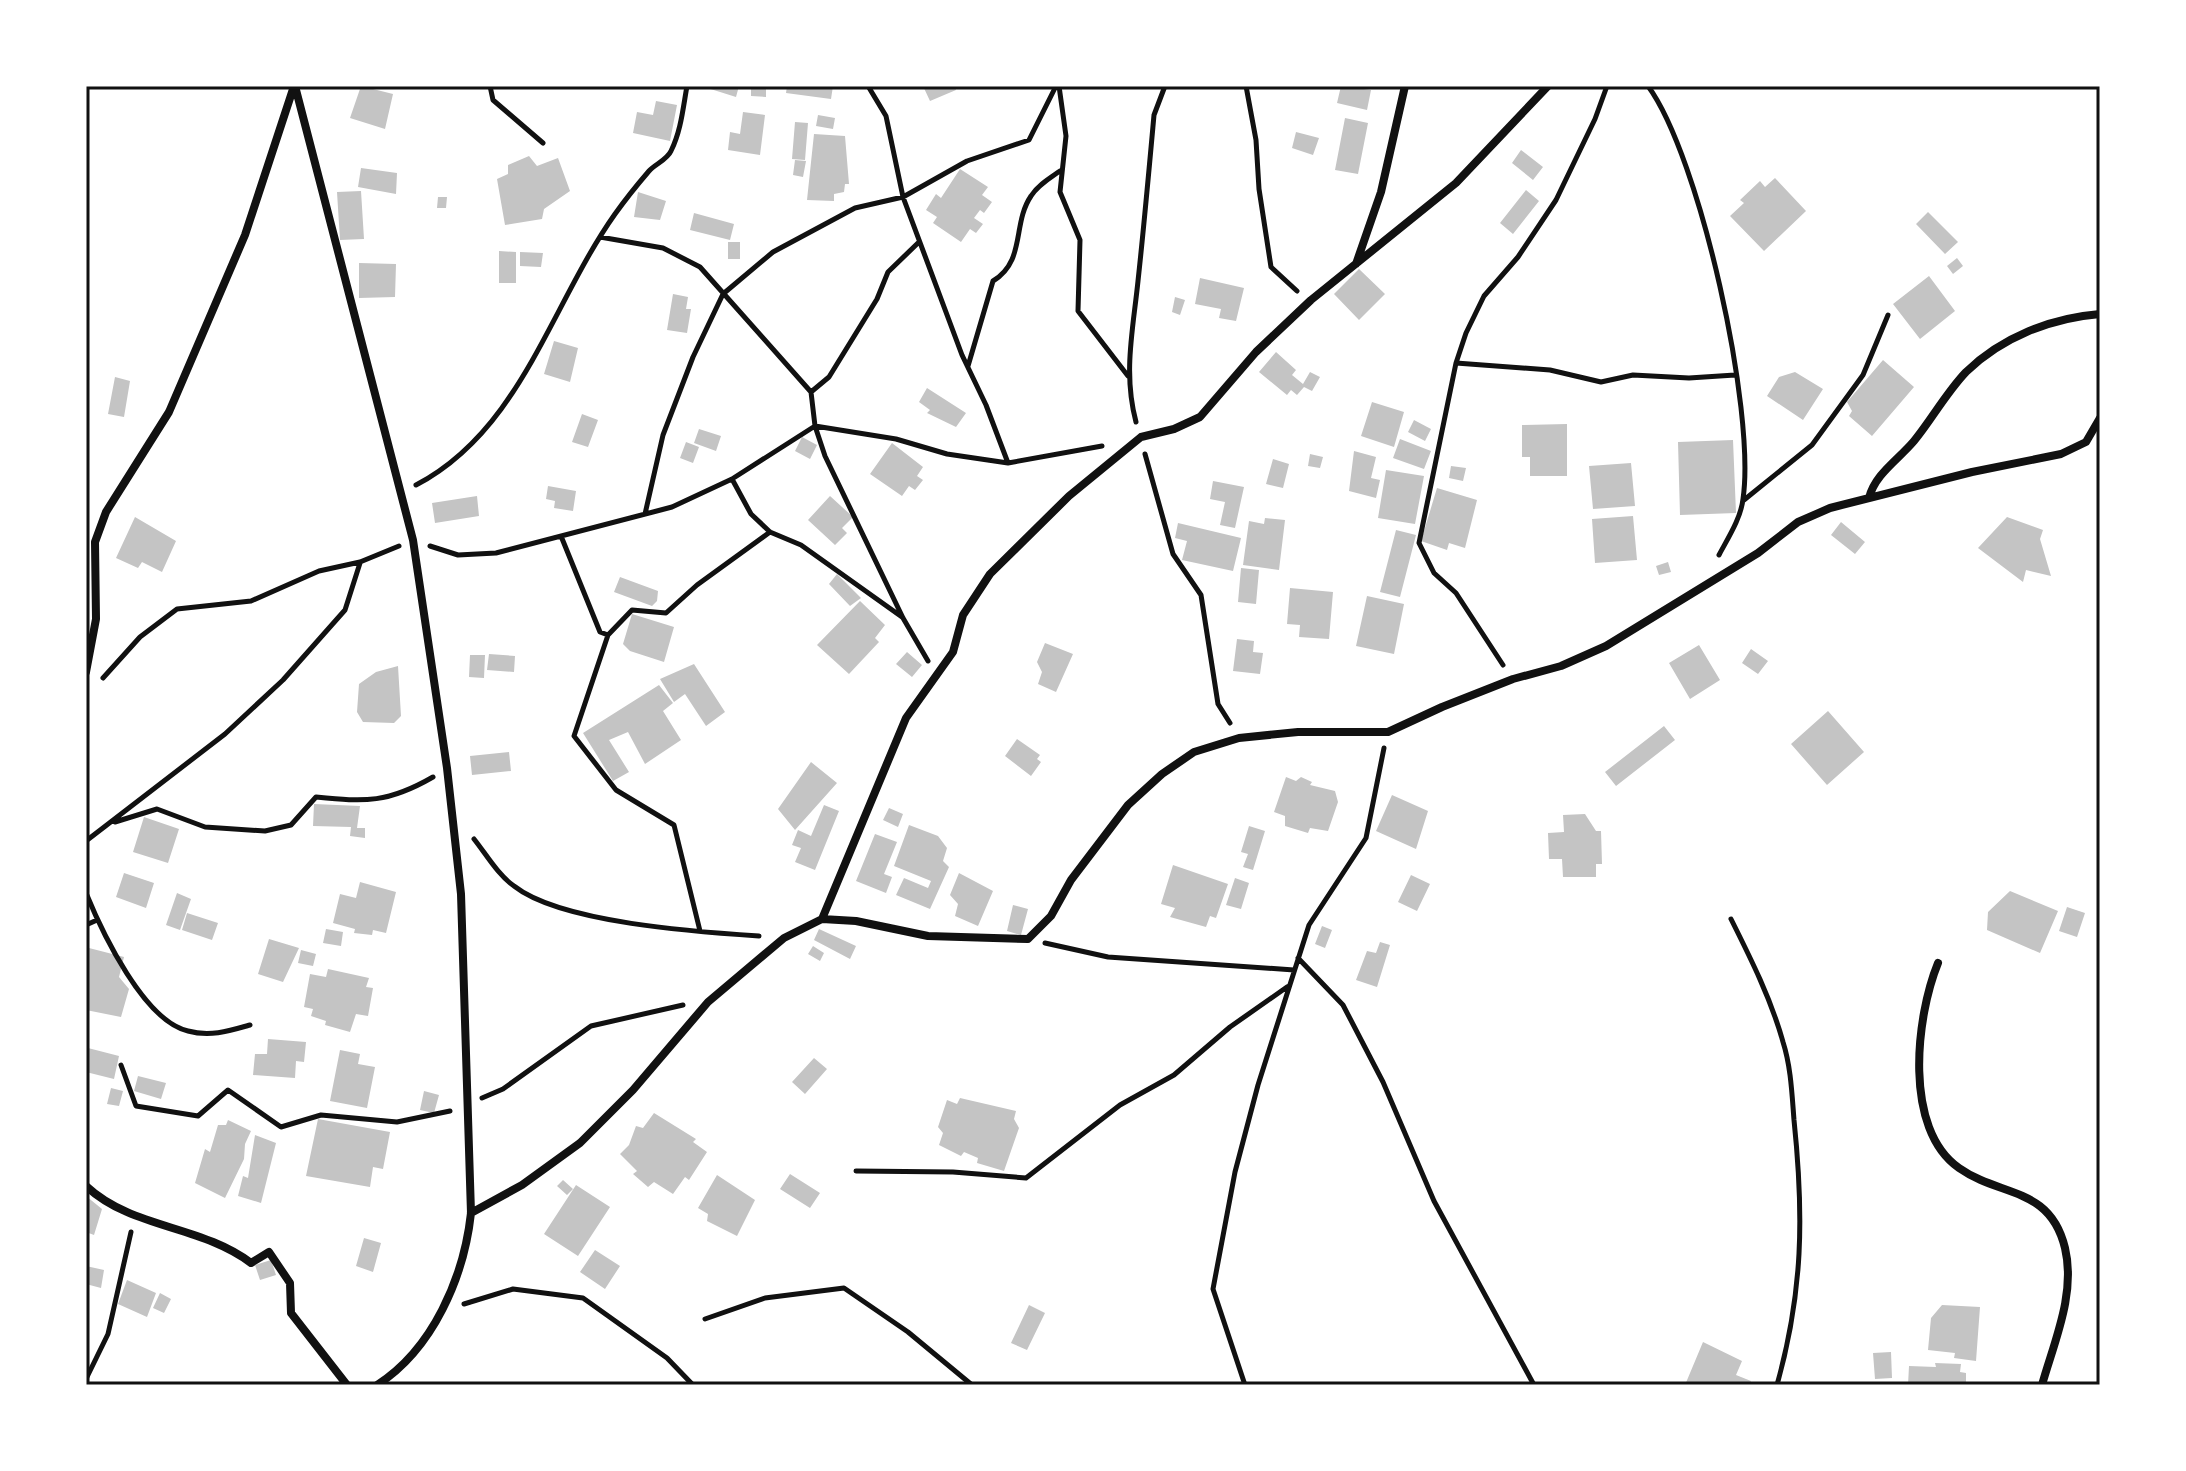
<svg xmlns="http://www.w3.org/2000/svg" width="2186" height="1471" viewBox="0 0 2186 1471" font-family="'DM Sans',sans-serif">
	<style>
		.building { fill: #c4c4c4 }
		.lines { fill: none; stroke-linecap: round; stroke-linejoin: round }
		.path { stroke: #111; stroke-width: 5 }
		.minor { stroke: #111; stroke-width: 8 }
		.neatline { fill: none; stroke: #111; stroke-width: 3 }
	</style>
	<rect width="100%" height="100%" fill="#fff"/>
	<!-- building -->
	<path class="building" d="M361,86L393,94L385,129L350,118Z
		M701,86H739L736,97Z
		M751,86H766V97L751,96Z
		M787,86H833L831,99L786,93Z
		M923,86H955L956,90L930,101Z
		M1341,86L1371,90L1367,110L1337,103Z
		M656,101L677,105L670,141L633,133L637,112L653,115Z
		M743,112L765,115L760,155L728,150L730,132L740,134Z
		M818,115L835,118L833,129L816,126Z
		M1345,118L1368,123L1358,174L1335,170Z
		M795,122L808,123L805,160L792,159Z
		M1296,132L1319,138L1313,155L1292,148Z
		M814,134L845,136L849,184H845L844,192L834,194V201L807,200Z
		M1521,150L1543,167L1533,180L1512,163Z
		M529,156L537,166L558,158L570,191L544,209L542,219L505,225L497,179L508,174V165Z
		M795,160L806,161L803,177L793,175Z
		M361,168L397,173L396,194L358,187Z
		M960,169L988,187L982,195L992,202L984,213L980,210L974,218L983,224L976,233L970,229L961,242L933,223L937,217L926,210L936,194L941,198Z
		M1775,178L1806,211L1764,251L1730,216L1744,203L1740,200L1760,181L1765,187Z
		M1526,190L1539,201L1513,234L1500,223Z
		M361,191L364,239L340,240L337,192Z
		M638,192L666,201L660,220L634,217Z
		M438,197H447L446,208H437Z
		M1928,212L1958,242L1945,254L1916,224Z
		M694,213L734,224L730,240L690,230Z
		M728,242H740V259H728Z
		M499,251L516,252V283H499Z
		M520,252L543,253L541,267L520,266Z
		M1957,258L1963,266L1953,274L1947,266Z
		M359,263L396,264L395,297L359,298Z
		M1359,269L1385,294L1359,320L1334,294Z
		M1929,276L1955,311L1920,339L1893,304Z
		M1200,278L1244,288L1236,321L1219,318L1221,309L1195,304Z
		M673,294L688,297L686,309H691L687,333L667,330Z
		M1175,297L1185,300L1180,315L1172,312Z
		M554,341L578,348L570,382L544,374Z
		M1276,352L1296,370L1292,375L1303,384L1310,372L1320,377L1312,391L1304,387L1297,395L1291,390L1287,395L1259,372Z
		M1883,360L1914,387L1872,436L1849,416L1852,411L1847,402Z
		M1795,372L1823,389L1803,420L1767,396L1779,377Z
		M115,377L130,381L124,417L108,414Z
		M927,388L966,413L956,427L927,413L930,410L919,402Z
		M1372,402L1404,412L1394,447L1361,436Z
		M582,414L598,420L588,447L572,442Z
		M1414,420L1431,429L1425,441L1408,432Z
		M1567,424V476H1530V457H1522V425Z
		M699,429L721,436L716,451L694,443Z
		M802,437L817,445L810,459L795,451Z
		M1400,439L1431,451L1424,469L1393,458Z
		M1733,440L1736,513L1680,515L1678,442Z
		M686,442L699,447L693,463L680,458Z
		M892,443L923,467L917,476L923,480L915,490L909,486L902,496L870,474Z
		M1354,451L1376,457L1371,478L1380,480L1376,498L1349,491Z
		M1310,454L1323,457L1320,468L1308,466Z
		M1273,459L1289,464L1283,488L1266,484Z
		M1631,463L1635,506L1593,509L1589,466Z
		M1451,466L1466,468L1463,481L1449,478Z
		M1386,470L1424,476L1415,524L1378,518Z
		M1213,481L1244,487L1235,528L1220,525L1225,502L1210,499Z
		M548,486L576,491L573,511L554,508L555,501L546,499Z
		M1437,488L1477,500L1465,548L1449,543L1447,550L1421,541Z
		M477,496L479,516L435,523L432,503Z
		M830,496L853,517L842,528L847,533L835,545L808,520Z
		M1633,516L1637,560L1595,563L1592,519Z
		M135,517L176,541L162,572L142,562L138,568L116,558Z
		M2007,517L2043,530L2040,539L2051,576L2026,570L2023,582L1978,548Z
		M1265,518L1285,520L1279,570L1243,565L1249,521L1264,524Z
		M1841,522L1865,542L1855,554L1831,535Z
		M1178,523L1241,538L1233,571L1182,560L1187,541L1175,538Z
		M1396,530L1416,535L1400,597L1380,592Z
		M1668,562L1671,572L1659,575L1656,566Z
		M1241,568L1259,570L1256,604L1238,602Z
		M837,574L861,598L850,606L829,584Z
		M620,577L658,591L657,601L652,606L614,592Z
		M1290,588L1333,592L1329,639L1299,637L1300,625L1287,624Z
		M1367,596L1404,604L1394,654L1356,646Z
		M860,601L885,625L875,638L879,642L849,674L817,645Z
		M632,614L674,627L664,662L630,651L623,644Z
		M1237,639L1254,641L1253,652L1263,653L1260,674L1233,671Z
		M1045,643L1073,654L1056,692L1038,684L1042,672L1037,662Z
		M1699,645L1720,680L1690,699L1669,663Z
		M1751,649L1768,661L1758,674L1742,663Z
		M907,652L922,665L912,677L896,664Z
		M489,654L515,656L514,672L487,670Z
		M470,655H485L484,678L469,677Z
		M694,664L725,712L706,726L685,694L674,702L660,679Z
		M398,666L401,716L394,723L363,722L357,712L359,684L376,672Z
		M659,685L673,703L663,711L681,740L645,764L628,732L609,740L629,772L613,781L583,733Z
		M1828,711L1864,752L1827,785L1791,744Z
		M1664,726L1675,740L1616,786L1605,772Z
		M1017,739L1040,755L1037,759L1041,762L1031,776L1005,756Z
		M509,752L511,771L472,775L470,756Z
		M811,762L837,783L795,830L778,809Z
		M1286,777L1296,781L1301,777L1312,782L1310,785L1335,791L1338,802L1328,831L1310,828L1308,833L1285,826V816L1274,812Z
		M1392,795L1428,811L1416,849L1376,831Z
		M314,804L360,806L357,828H365V838L350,836L351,827L313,826Z
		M824,805L839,811L815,870L795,862L801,848L792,845L798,830L811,836Z
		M889,808L903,814L898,827L883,820Z
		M1585,814L1596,831H1601L1602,864H1596V877H1563L1562,859H1549L1548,833L1564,832L1563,815Z
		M144,817L179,829L168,863L133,852Z
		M909,825L938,836L947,848L943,861L949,867L930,909L896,895L904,878L928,888L931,881L894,866Z
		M1249,826L1265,831L1253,870L1243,867L1248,854L1241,852Z
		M875,834L897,842L884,874L892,877L886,893L856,881Z
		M1173,865L1228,884L1216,918L1210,916L1206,927L1170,917L1175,908L1161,904Z
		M124,873L154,883L146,908L116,897Z
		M959,873L993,891L978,926L955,916L958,904L950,895Z
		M1411,875L1430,884L1417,911L1398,902Z
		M1235,878L1249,883L1241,909L1226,905Z
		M360,882L396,892L386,933L373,930L372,935L354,933L355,929L333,923L340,894L356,898Z
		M2010,891L2058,911L2040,953L1987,930L1988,912Z
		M177,893L191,899L180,930L166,925Z
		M1013,905L1028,909L1021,935L1007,931Z
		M2067,907L2085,913L2077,937L2059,931Z
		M187,913L218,923L212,940L182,930Z
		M1322,926L1332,930L1325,948L1315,944Z
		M326,929L343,932L341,946L323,943Z
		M819,929L856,946L850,959L814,940Z
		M269,939L299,948L283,982L258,974Z
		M1380,942L1390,945L1377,987L1356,980L1367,951L1376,953Z
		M813,946L824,953L820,961L808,954Z
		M89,948L124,957L119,977L129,989L121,1017L86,1010Z
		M301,950L316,954L313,966L298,963Z
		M328,969L369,978L366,987L373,988L368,1016L356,1014L350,1032L325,1025L326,1021L311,1016L313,1009L304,1007L310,974L326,977Z
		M268,1039L306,1042L304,1062L296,1061L295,1078L253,1075L255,1054H267Z
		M88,1048L119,1056L114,1079L86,1072Z
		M340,1050L360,1054L358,1064L375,1067L367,1108L330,1101Z
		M814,1058L827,1069L805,1094L792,1082Z
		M138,1076L166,1083L161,1099L134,1091Z
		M111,1088L123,1091L119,1106L107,1104Z
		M424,1091L439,1095L434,1113L420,1110Z
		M960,1098L1016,1111L1014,1119L1019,1128L1004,1171L977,1163L978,1158L964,1152L961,1156L939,1145L943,1133L938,1127L947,1100L957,1104Z
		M654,1113L696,1139L693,1142L707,1152L689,1180L685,1177L673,1194L654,1182L648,1187L633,1174L637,1171L620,1154L629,1145L636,1126L643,1128Z
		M318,1119L390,1132L383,1169L373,1167L370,1187L306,1176Z
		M228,1120L251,1131L245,1144L244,1159L225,1198L195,1183L205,1149L210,1152L218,1125H226Z
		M255,1135L276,1143L261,1203L238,1196L243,1176L248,1178Z
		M790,1174L820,1193L810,1208L780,1189Z
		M717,1175L755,1200L737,1236L707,1221L708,1214L698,1208Z
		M563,1180L573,1189L567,1195L557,1186Z
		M576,1185L610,1207L578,1256L544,1234Z
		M86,1196L102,1209L94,1235L86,1232Z
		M364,1238L381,1243L373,1272L356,1266Z
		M595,1250L620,1266L605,1289L580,1272Z
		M271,1260L276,1275L260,1280L255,1265Z
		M86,1266L104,1270L101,1288L86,1284Z
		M127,1280L156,1293L147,1317L118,1304Z
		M160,1293L171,1299L164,1313L153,1308Z
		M1029,1305L1045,1313L1027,1350L1011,1343Z
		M1942,1305L1980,1307L1976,1361L1954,1358L1955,1353L1928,1350L1931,1318Z
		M1703,1342L1742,1361L1736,1375L1751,1381L1749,1385H1685Z
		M1891,1352L1892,1378L1875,1379L1873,1353Z
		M1935,1363L1961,1364L1960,1372L1966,1373V1385H1908L1909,1366L1936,1367Z"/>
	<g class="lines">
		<!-- path -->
		<path class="path" d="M490,86L493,100L543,143
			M868,86L886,116L903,197L962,355L986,405L1008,463
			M1059,86L1066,136L1060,192L1080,240L1078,311L1128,376
			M1246,86L1256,140L1259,189L1271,267L1297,291
			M1648,86C1700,157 1756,411 1743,499C1741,518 1728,538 1719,555
			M600,237L663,248L700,267L811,392L815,426L825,456L903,618L928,661
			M1456,363L1550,370L1601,382L1633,375L1689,378L1735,375
			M968,366L993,281C1026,261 1012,224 1031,196C1038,185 1050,178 1060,171
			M811,392L829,377L877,299L888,272L919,242
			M1136,422C1123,373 1133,330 1138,281C1144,226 1149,170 1154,115L1165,86
			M1145,454L1173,554L1201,595L1218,704L1230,723
			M732,479L751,514L770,532L801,545L902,617
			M416,485C521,430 550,306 615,214C625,200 637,185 649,171C655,164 667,160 671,151C681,131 683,108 687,86
			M1744,500L1812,445L1863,375L1888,315
			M645,514L663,435L693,357L723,294L773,252L855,208L903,197L967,161L1029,140L1056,86
			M561,536L600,632L608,635L574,736L616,790L674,825L700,931
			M430,546L458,555L496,553L672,507L732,479L815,426L896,439L947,454L1008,463L1102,446
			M608,635L632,610L666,613L697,585L770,532
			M1503,665L1456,593L1434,573L1419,543L1456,363L1466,333L1484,296L1518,257L1556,200L1595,119L1607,86
			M103,678L140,637L177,609L251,601L319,571L360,562L399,546
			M115,822L157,809L205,827L265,831L291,825L316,797C366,802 388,803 433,777
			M474,839C486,854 498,875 514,886C561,923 698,932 759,936
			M86,841L225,734L283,680L345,610L360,563
			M86,893C102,932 144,1021 188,1031C210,1037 229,1031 250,1025
			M1731,919C1751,959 1771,999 1783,1042C1791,1067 1792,1095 1794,1120C1804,1216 1803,1292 1777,1385
			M86,925L97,920
			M1045,943L1108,957L1294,970
			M1298,958L1343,1005L1383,1082L1434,1201L1534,1385
			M121,1065L136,1106L198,1116L228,1090L281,1127L321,1115L397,1122L450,1111
			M482,1098L503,1089L591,1026L683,1005
			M856,1171L953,1172L1026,1178L1120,1105L1174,1075L1230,1027L1287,987
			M464,1304L513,1289L583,1298L667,1358L693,1385
			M705,1319L765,1298L844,1288L908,1332L972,1385
			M86,1379L108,1334L131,1232
			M1245,1385L1213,1289L1235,1172L1258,1085L1309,925L1366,838L1384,748"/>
		<!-- minor -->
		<path class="minor" d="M295,86L413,540L447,768L461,894L471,1213C464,1277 433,1349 377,1385
			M1356,264L1381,192L1405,86
			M1869,498C1875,474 1898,460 1914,441C1932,419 1946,393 1966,372C2002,337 2051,318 2100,314
			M86,672L96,619L95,542L106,512L169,412L245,235L294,86
			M822,919L906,718L953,652L963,615L990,574L1069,496L1141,437L1174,429L1200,417L1256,352L1311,300L1456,183L1548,86
			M1938,963C1916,1017 1903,1129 1959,1168C2000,1197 2050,1186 2065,1248C2076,1294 2054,1342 2042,1385
			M86,1186C132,1229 201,1225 251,1263L269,1252L290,1283L291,1313L347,1385
			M471,1213L522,1185L580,1143L633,1090L708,1002L784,938L822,919L856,921L928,936L1028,939L1051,916L1071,880L1128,805L1162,774L1194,752L1239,738L1298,732H1388L1442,707L1513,679L1561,666L1606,646L1758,553L1798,522L1830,508L1972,472L2061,454L2086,442L2100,418"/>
	</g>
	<!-- border -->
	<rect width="2186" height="1471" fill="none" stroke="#ffffff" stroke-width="176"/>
	<rect x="88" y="88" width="2010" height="1295" class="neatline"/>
</svg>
